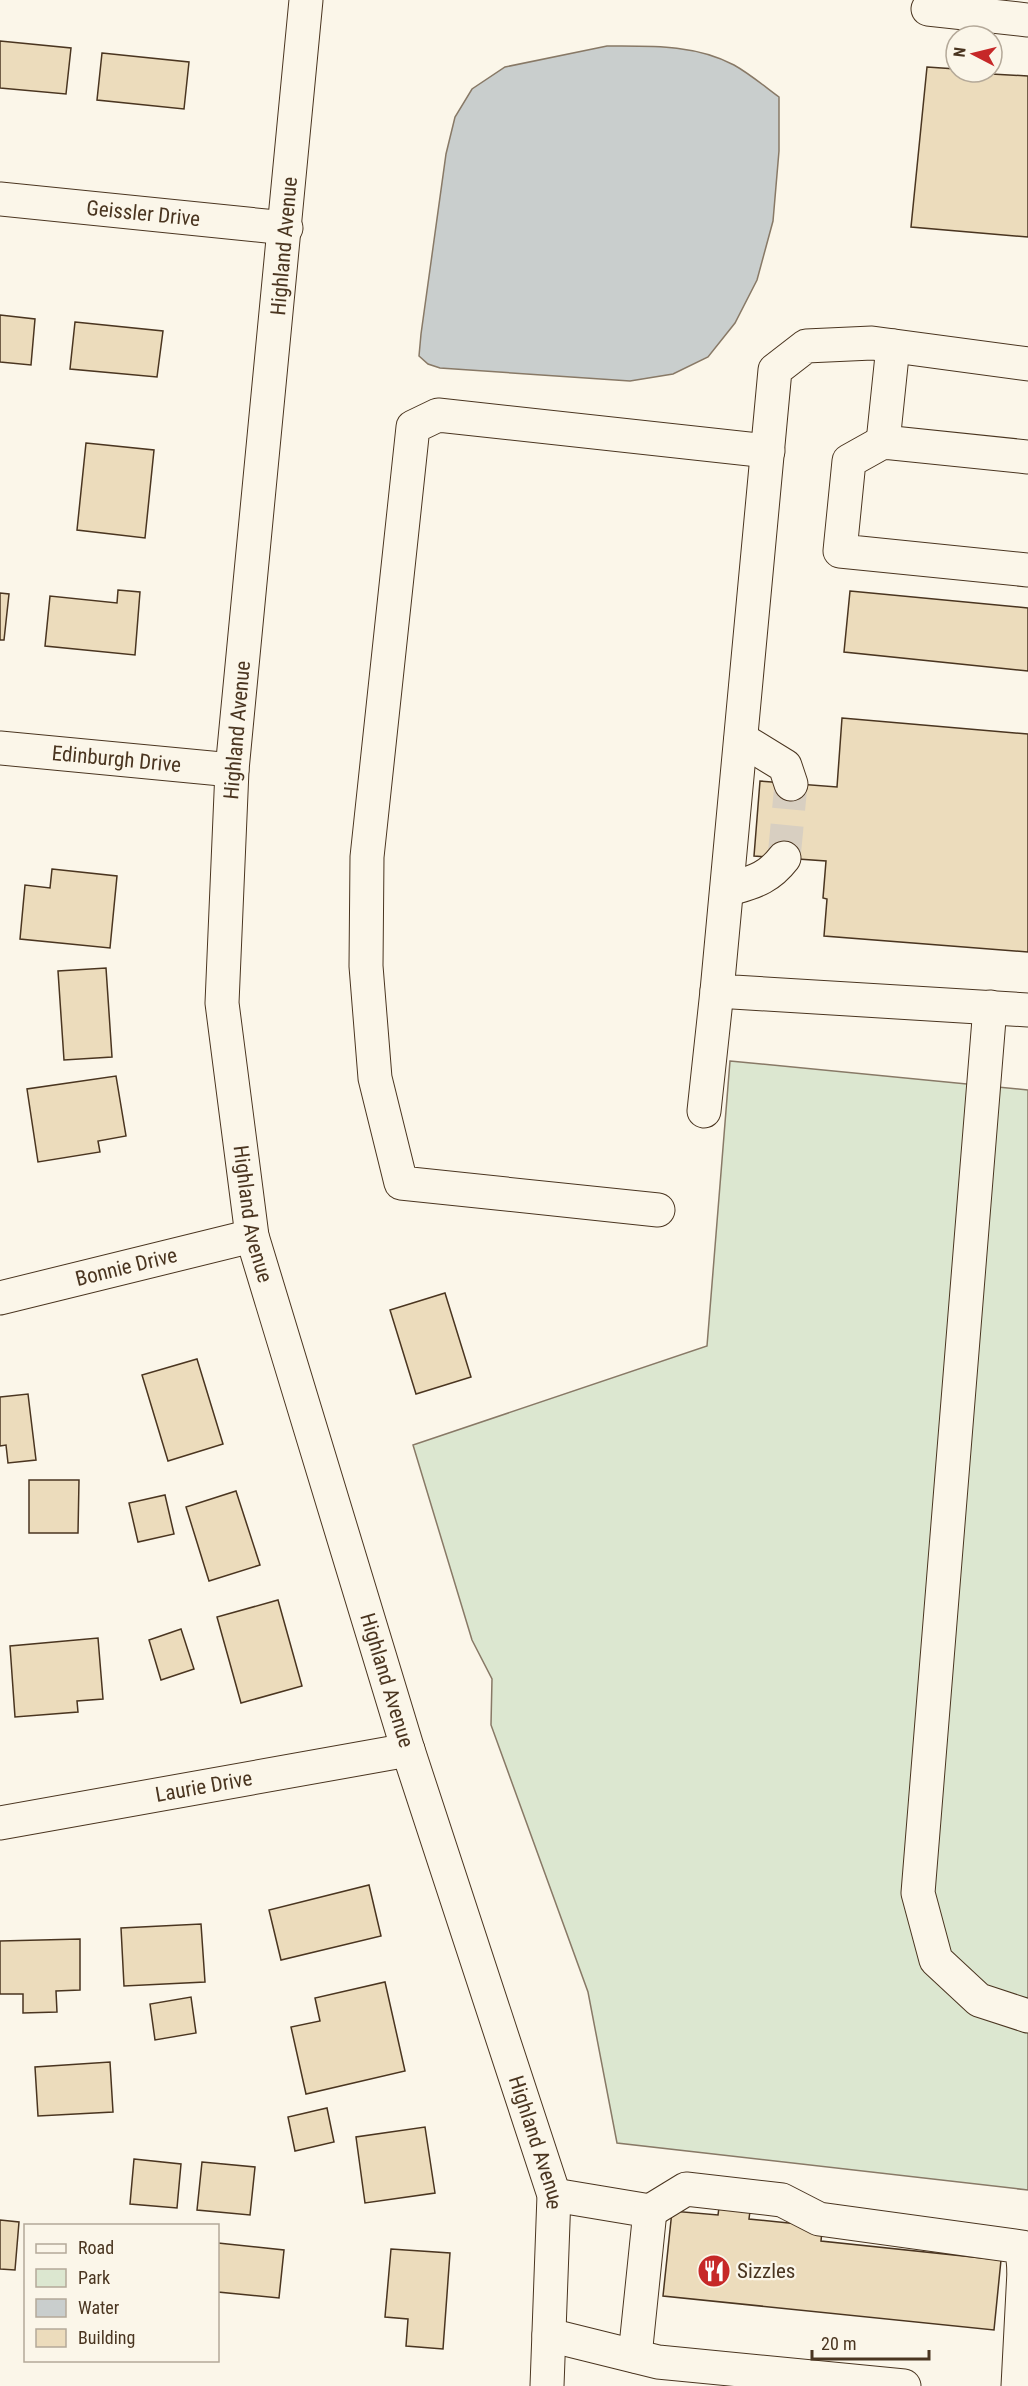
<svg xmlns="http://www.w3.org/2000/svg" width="1028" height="2386" viewBox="0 0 1028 2386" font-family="'Roboto Condensed',sans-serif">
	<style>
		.green { fill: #dce7d0; stroke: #887966; stroke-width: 1.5 }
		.water { fill: #c9cecd; stroke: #887966; stroke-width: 1.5 }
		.building { fill: #ecdcbc; stroke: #4a3520; stroke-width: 1.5 }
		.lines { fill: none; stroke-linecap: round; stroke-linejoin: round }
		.minor-tunnel { stroke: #d8cfc1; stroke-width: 33; stroke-dasharray: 33 16; stroke-linecap: butt }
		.minor-casing { stroke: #4a3520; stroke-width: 35 }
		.minor { stroke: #fbf6e9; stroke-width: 33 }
		.labels { text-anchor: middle; stroke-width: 4.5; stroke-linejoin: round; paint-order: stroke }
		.street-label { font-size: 21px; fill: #4a3520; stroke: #fbf6e9 }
		.poi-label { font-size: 21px; fill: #4a3520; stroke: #fbf6e9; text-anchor: start }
	</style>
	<rect width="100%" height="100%" fill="#fbf6e9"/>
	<!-- green -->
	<path class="green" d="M730,1061L1028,1090V2190L617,2143L588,1992L491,1725L492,1679L472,1640L413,1445L707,1346Z"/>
	<!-- water -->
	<path class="water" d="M607,46C649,46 695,44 734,65C750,74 764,86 779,97V151L773,221L757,280L735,323L708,357L673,374L630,381L440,368L428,364L419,356L421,334L446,154L455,117L472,89L505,67Z"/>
	<!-- building -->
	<path class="building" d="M0,41L71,48L66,94L0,88Z
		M102,53L189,62L184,109L97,100Z
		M927,67L956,69V72L1028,76V237L911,227Z
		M0,315L35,319L31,365L0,362Z
		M75,322L163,331L157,377L70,369Z
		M86,443L154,450L145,538L77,530Z
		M118,590L140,592L135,655L45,646L50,596L117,603Z
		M850,591L1028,608V671L844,652Z
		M0,593L9,594L4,640H0Z
		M842,718L1028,734V952L824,936L827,899L823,898L826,861L754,856L760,781L837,787Z
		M52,869L117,876L110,948L20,939L25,885L50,888Z
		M106,968L112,1057L64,1060L58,971Z
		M116,1076L126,1136L98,1141L100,1152L38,1162L27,1089Z
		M445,1293L471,1377L416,1394L390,1310Z
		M197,1359L223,1444L168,1461L142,1375Z
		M28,1394L36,1460L8,1463L6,1445L0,1446V1397Z
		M29,1480H79L78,1533H29Z
		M236,1491L260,1565L209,1581L186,1507Z
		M165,1495L174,1534L138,1542L129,1503Z
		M278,1600L302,1686L241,1703L217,1617Z
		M181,1629L194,1669L161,1680L149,1640Z
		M98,1638L103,1699L77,1701L78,1712L15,1717L10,1646Z
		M369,1885L381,1936L281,1960L269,1910Z
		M201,1924L205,1982L124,1986L121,1928Z
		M80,1939V1990L56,1991L57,2012L23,2013V1994H0V1941Z
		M385,1982L405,2071L306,2094L291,2027L320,2021L315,1998Z
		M191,1997L196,2033L155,2040L150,2004Z
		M110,2062L113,2112L38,2116L35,2067Z
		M327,2108L334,2142L295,2151L288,2117Z
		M425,2127L435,2193L365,2203L356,2137Z
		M134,2159L181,2164L177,2208L130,2204Z
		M202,2162L255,2167L250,2215L197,2210Z
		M720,2200L751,2203L749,2219L808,2225L822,2231L821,2241L1001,2260L994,2330L663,2296L672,2211L718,2215Z
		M0,2220L19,2222L15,2270L0,2269Z
		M218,2243L284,2250L279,2298L218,2292Z
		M391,2249L450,2253L443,2349L406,2346L408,2319L385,2317Z"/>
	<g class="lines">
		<!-- minor-tunnel -->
		<path class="minor-tunnel" d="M784,858L791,784"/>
		<!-- minor casing -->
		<g class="minor-casing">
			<g id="minor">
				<path id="s1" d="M306,0L232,770L222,1003L252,1236L408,1750L554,2195L547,2386"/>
				<path d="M928,9L1028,20"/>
				<path id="s2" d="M0,199L286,228"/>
				<path d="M1028,364L872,343L806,346L775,370L717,991L1028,1010"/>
				<path d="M883,442L893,346"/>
				<path d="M1028,457L883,442L849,461L840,551L1028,570"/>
				<path d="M741,739L785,766L791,784"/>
				<path id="s3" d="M0,748L232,770"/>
				<path d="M727,890C752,882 767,880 784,858"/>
				<path d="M990,1007L918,1893L936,1960L979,2000L1028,2016"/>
				<path d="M704,1111L717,991"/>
				<path d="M658,1210L401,1183L375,1078L366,966L367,857L413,427L438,415L768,451"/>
				<path id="s4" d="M0,1298L252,1236"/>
				<path id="s5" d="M0,1823L408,1750"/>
				<path d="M554,2195L650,2211L635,2356"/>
				<path d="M650,2211L686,2189L782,2200L819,2219L1022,2247L1024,2271"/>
				<path d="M549,2335L658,2362L904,2386"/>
				<path d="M1018,2386L1024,2271H1028"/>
			</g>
		</g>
		<!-- minor -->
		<use href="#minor" class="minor"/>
	</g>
	<!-- icons -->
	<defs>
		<g id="restaurant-disc" transform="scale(1.725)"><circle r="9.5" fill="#c62828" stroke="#fbf6e9"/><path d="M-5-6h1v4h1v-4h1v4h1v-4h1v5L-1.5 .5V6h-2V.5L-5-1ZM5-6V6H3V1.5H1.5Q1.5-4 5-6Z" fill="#fff"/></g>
	</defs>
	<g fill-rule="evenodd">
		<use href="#restaurant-disc" x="714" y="2271"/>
	</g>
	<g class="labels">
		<!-- street labels -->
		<g class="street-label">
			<text dy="7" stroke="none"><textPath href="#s2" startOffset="144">Geissler Drive</textPath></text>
			<text transform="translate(284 246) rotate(-85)" y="7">Highland Avenue</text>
			<text transform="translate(237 730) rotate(-85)" y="7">Highland Avenue</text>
			<text dy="7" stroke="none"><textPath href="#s3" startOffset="117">Edinburgh Drive</textPath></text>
			<text dy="7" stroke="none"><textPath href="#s1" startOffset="1220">Highland Avenue</textPath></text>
			<text dy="7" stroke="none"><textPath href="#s4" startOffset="130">Bonnie Drive</textPath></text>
			<text dy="7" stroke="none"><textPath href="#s1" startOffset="1706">Highland Avenue</textPath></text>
			<text dy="7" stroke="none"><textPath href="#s5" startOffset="207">Laurie Drive</textPath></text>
			<text dy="7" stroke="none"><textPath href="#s1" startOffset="2192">Highland Avenue</textPath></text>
		</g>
		<!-- poi labels -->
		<g class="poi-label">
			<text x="737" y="2278">Sizzles</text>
		</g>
	</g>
	<!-- legend -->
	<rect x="24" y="2224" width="195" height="138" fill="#fbf6e9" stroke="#b4a999" stroke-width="1.5"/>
	<rect x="36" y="2244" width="30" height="9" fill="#fbf6e9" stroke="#b4a999" stroke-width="1.5"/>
	<text x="78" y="2254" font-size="18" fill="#4a3520">Road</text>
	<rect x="36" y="2269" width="30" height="18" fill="#dce7d0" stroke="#b4a999" stroke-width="1.5"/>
	<text x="78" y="2284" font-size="18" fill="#4a3520">Park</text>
	<rect x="36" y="2299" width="30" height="18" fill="#c9cecd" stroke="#b4a999" stroke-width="1.5"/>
	<text x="78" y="2314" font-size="18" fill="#4a3520">Water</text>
	<rect x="36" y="2329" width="30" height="18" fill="#ecdcbc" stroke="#b4a999" stroke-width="1.5"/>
	<text x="78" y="2344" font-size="18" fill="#4a3520">Building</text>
	<!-- north arrow -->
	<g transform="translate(974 54) rotate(277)"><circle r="28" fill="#fbf6e9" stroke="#b4a999" stroke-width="1.5"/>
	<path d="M0-4.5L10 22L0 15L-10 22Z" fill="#c62828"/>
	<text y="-9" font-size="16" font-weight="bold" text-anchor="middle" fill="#4a3520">N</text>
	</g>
	<!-- scale -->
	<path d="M812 2350v9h117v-9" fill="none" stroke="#4a3520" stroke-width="3"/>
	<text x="821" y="2350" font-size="18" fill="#4a3520" stroke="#fbf6e9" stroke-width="4.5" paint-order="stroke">20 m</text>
</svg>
